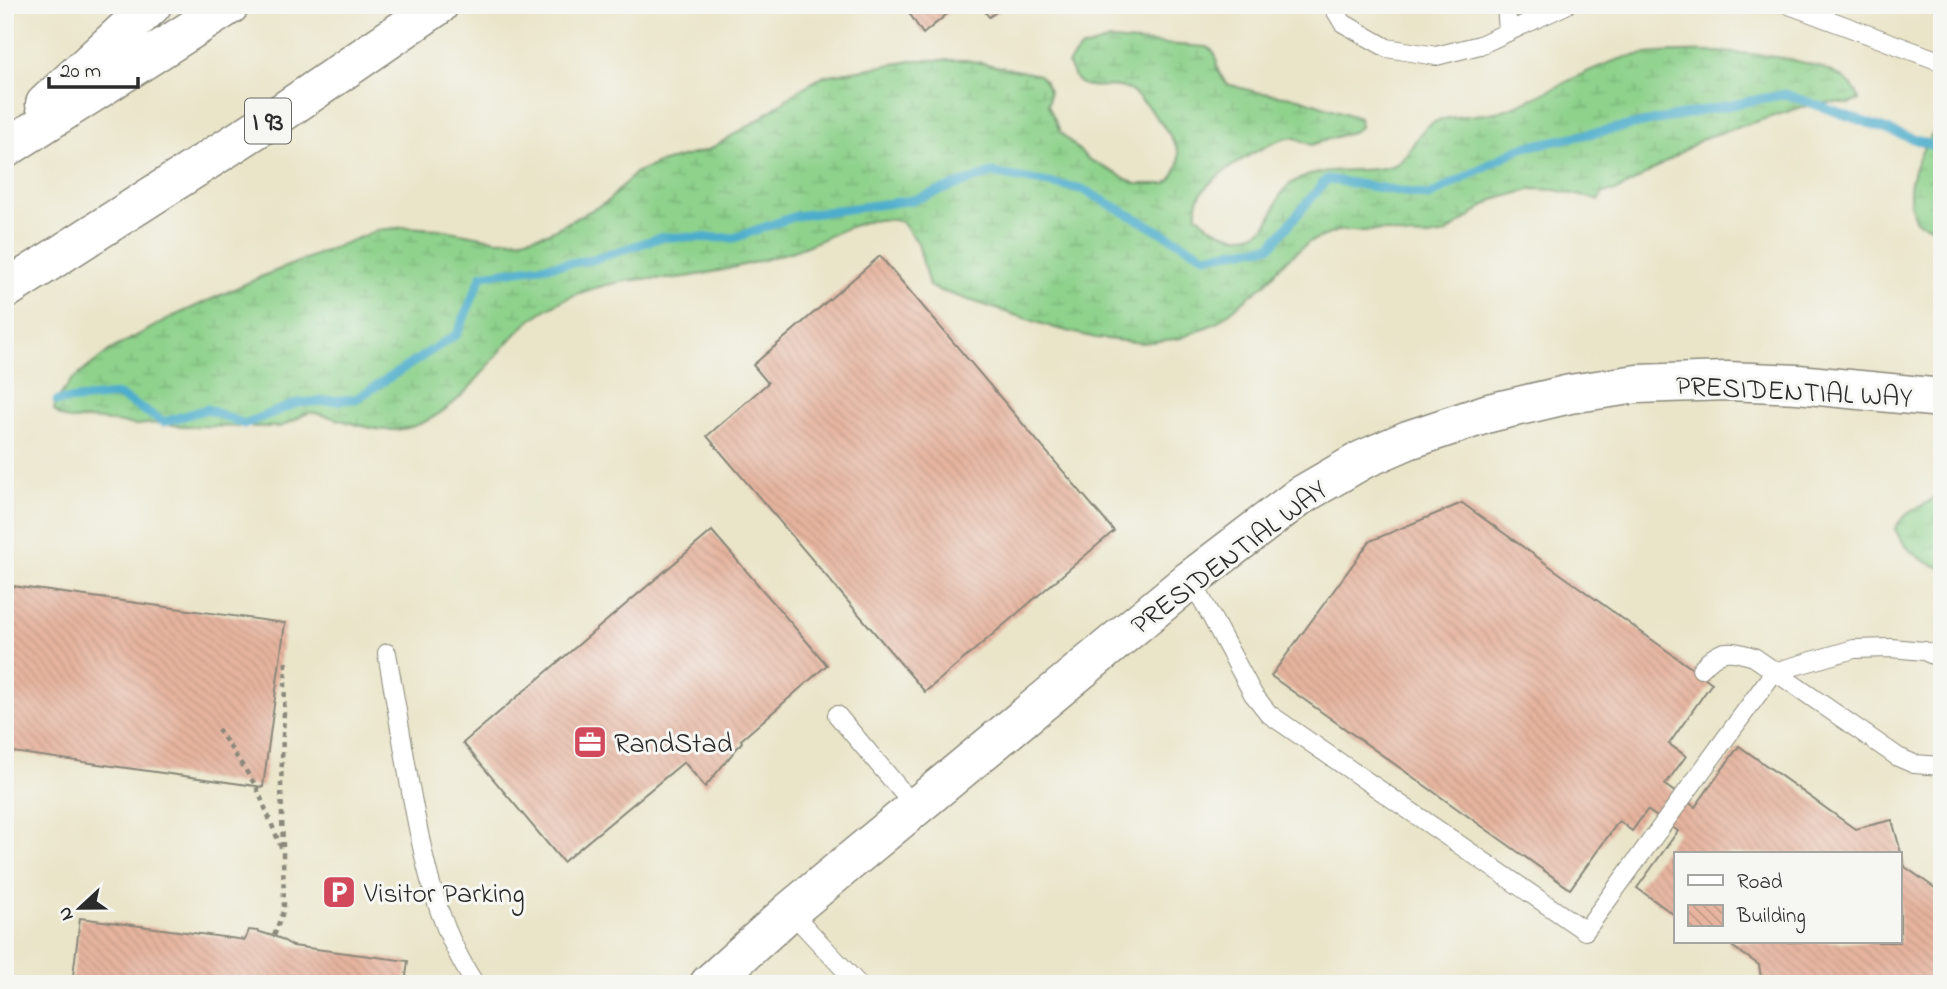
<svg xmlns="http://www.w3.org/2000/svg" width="1947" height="989" viewBox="0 0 1947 989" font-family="'Indie Flower',sans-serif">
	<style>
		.wetland { fill: url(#wetland-marsh); stroke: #5c7e5c; stroke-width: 2 }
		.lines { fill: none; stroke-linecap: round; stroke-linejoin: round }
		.stream { stroke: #4dadcc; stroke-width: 9 }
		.building { fill: url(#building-back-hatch) }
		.service-casing { stroke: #8a887a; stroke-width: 20 }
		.tertiary-casing { stroke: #8a887a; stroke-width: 41 }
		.motorway-casing { stroke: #8a887a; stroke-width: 41 }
		.path { stroke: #8a887a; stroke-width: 4.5; stroke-dasharray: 5 5; stroke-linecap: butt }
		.service { stroke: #fff; stroke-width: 18 }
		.tertiary { stroke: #fff; stroke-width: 38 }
		.motorway { stroke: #fff; stroke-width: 38 }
		.labels { text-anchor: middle; stroke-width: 6; stroke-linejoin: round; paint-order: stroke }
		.shield { fill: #f6f6f2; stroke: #686867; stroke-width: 2 }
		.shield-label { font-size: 26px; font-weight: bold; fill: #2b2b2b }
		.street-label { font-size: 28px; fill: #2b2b2b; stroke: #f6f6f2 }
		.poi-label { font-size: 28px; fill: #2b2b2b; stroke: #f6f6f2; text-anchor: start }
	</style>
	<defs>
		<pattern id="wetland-marsh" width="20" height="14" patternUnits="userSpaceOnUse" patternTransform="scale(1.75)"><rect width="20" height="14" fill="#8ed28c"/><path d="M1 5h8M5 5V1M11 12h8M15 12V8" fill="none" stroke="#7bb479"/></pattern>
		<pattern id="building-back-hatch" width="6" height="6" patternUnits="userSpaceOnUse" patternTransform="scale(1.75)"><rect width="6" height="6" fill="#e6b49f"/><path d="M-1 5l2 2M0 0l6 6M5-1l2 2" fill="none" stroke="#c59b89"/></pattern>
	</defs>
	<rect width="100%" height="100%" fill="#f6f6f2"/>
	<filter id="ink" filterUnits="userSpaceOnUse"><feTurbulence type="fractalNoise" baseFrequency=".0143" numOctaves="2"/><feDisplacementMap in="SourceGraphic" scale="14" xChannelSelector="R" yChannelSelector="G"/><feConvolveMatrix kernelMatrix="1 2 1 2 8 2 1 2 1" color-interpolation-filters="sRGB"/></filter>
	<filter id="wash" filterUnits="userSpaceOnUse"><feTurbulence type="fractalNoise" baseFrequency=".00686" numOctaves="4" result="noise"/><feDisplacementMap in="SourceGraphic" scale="28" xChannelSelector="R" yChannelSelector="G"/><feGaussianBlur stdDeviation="1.57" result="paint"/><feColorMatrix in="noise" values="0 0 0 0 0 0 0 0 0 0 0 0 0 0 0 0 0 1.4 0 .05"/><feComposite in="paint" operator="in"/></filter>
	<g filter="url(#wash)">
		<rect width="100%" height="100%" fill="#eae5c9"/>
		<!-- wetland -->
		<path class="wetland" d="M1110,40L1207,47C1218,53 1216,57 1217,67C1218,73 1223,79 1227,84L1256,92L1299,98L1359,118L1360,127L1354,131L1311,145C1306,143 1300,139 1295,138C1275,135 1211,176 1201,194C1196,201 1197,207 1197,215C1211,230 1234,241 1254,234C1273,227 1273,205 1283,191C1288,184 1296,180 1305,177C1332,165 1366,175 1394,165C1412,158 1414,129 1437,121C1457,114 1480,117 1500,111C1544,98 1582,69 1627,57C1669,47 1850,46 1859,100L1849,104L1834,102L1802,107L1704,138L1637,180L1616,191L1603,193L1599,200L1556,190L1533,189L1493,200L1445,234L1428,237L1406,236L1385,231H1337L1309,242L1283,263L1266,283L1216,323L1181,338L1143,343L1096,338L1055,328L938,290L929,286L918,243L902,222C863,211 829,240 793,251C758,262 714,273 679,278C667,280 654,278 642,279C606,283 572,292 542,312C496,342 476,399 422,423C383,441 351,420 314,413C302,411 292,426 276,427L180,426L160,423L136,425L93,419L70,420L60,416L54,410L56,401L72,380L110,350L172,317L263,276L378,230L406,227L439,229L498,240L522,239L548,233L607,202L635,173L656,164L708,150L758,120L802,88L824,76L917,60H967L1039,75C1049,84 1051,92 1048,105L1061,133L1088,159L1136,184H1166C1175,176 1182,164 1178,151C1173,136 1141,95 1127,89C1113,83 1097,89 1084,85C1075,82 1071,71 1068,64L1080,49Z
			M1942,121V225L1931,227L1916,221C1899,186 1920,149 1942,121Z
			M1942,486V568C1920,561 1905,550 1895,529C1906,505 1934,508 1939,488Z"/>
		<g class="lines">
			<!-- stream -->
			<path class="stream" d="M57,401L118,395L164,422L207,409L244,424L297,403L356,399L457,334L482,275L592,260L662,237L734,238L796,216L913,200L992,173L1082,189L1205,256L1271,246L1327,179L1429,196L1520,148L1785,94L1942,149"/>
		</g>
		<g id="blocks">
			<!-- building -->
			<path class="building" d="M904,5H958L923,34Z
				M980,5H1007L989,17Z
				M880,256L1114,531L925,692L707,436L768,383L753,365Z
				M1462,503L1712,683L1669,744L1686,756L1665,785L1695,807L1739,746L1855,829L1892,820L1905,867L1942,893V984H1762L1759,965L1726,942H1900V854H1676V916L1637,888L1678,831L1647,810L1632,831L1619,821L1570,889L1271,676L1370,541Z
				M712,531L827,665L741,740L742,742L705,787L684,762L563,862L463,743Z
				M5,585L285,623L263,787L5,751Z
				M80,918L245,940L249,930L257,931L279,938L293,946L408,961L405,984H72Z"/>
		</g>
	</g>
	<g filter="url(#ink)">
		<use href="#blocks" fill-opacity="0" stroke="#8a887a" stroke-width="2"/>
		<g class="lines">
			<!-- service casing -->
			<g class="service-casing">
				<path id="service" d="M1332,5L1343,23L1387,48L1436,56L1480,45L1566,5
					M1506,5L1508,32
					M1789,5L1942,62
					M1191,579L1253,694L1269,714L1585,931L1774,672L1854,649L1891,648L1924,651L1942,659
					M387,653C394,695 402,738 409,781C422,853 434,921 475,984
					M1701,669C1720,648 1728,649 1754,657L1898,757L1914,764L1942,766
					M837,715L915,807
					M790,911L858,984"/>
			</g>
			<!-- tertiary casing -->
			<g class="tertiary-casing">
				<path id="tertiary" d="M709,984L790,911L1191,579L1300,496L1362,460L1408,440L1489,413L1570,394L1637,384L1727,381L1798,384L1942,398"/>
			</g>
			<!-- motorway casing -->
			<g class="motorway-casing">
				<path id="motorway" d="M45,104L152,5
					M5,149L230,5
					M5,290L280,114L439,5"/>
			</g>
			<!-- path -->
			<path class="path" d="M218,729L256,786L283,852L284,909L274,936
				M283,847L281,785L286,662"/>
			<!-- service -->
			<use href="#service" class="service"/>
			<!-- tertiary -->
			<use href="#tertiary" class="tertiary"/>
			<!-- motorway -->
			<use href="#motorway" class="motorway"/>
		</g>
	</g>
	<!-- icons -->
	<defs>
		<g id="office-square" transform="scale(1.75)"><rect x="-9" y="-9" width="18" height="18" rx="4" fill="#d1495b" stroke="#f6f6f2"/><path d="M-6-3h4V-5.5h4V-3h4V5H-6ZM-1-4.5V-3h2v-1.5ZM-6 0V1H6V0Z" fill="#fff"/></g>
		<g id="parking-square" transform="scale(1.75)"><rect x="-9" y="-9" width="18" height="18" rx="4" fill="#d1495b" stroke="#f6f6f2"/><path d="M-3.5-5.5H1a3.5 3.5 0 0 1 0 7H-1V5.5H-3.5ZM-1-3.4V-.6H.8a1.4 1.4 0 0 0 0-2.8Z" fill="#fff"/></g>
	</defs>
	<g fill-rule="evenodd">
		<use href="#office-square" x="590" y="742"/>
		<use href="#parking-square" x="339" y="892"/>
	</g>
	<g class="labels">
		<!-- shield labels -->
		<rect class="shield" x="245" y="98.5" width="46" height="45" rx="5"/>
		<g class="shield-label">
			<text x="268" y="130">I 93</text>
		</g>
		<!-- street labels -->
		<g class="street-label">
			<text transform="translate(1794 390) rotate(3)" y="10">PRESIDENTIAL WAY</text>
			<text transform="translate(1228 556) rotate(-37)" y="10">PRESIDENTIAL WAY</text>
		</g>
		<!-- poi labels -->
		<g class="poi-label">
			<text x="614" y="752">RandStad</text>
			<text x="364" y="902">Visitor Parking</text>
		</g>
	</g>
	<!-- margin -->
	<rect width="1947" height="989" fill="none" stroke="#f6f6f2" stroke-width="28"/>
	<!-- legend -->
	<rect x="1674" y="852" width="228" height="91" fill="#f6f6f2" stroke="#a5a5a2" stroke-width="2"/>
	<rect x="1688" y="875" width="35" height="10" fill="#ffffff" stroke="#a5a5a2" stroke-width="2"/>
	<text x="1737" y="888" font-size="21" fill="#2b2b2b">Road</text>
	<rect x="1688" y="905" width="35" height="21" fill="url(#building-back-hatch)" stroke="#a5a5a2" stroke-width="2"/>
	<text x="1737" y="922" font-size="21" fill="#2b2b2b">Building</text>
	<!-- north arrow -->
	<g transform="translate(80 908) rotate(248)" stroke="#f6f6f2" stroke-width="5" paint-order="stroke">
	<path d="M0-5L12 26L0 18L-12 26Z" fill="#2b2b2b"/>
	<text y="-10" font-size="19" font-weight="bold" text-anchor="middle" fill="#2b2b2b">N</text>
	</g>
	<!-- scale -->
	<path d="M49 77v10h89v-10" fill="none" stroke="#2b2b2b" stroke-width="3.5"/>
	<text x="60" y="77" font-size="21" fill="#2b2b2b" stroke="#f6f6f2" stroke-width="5" paint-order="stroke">20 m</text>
</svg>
